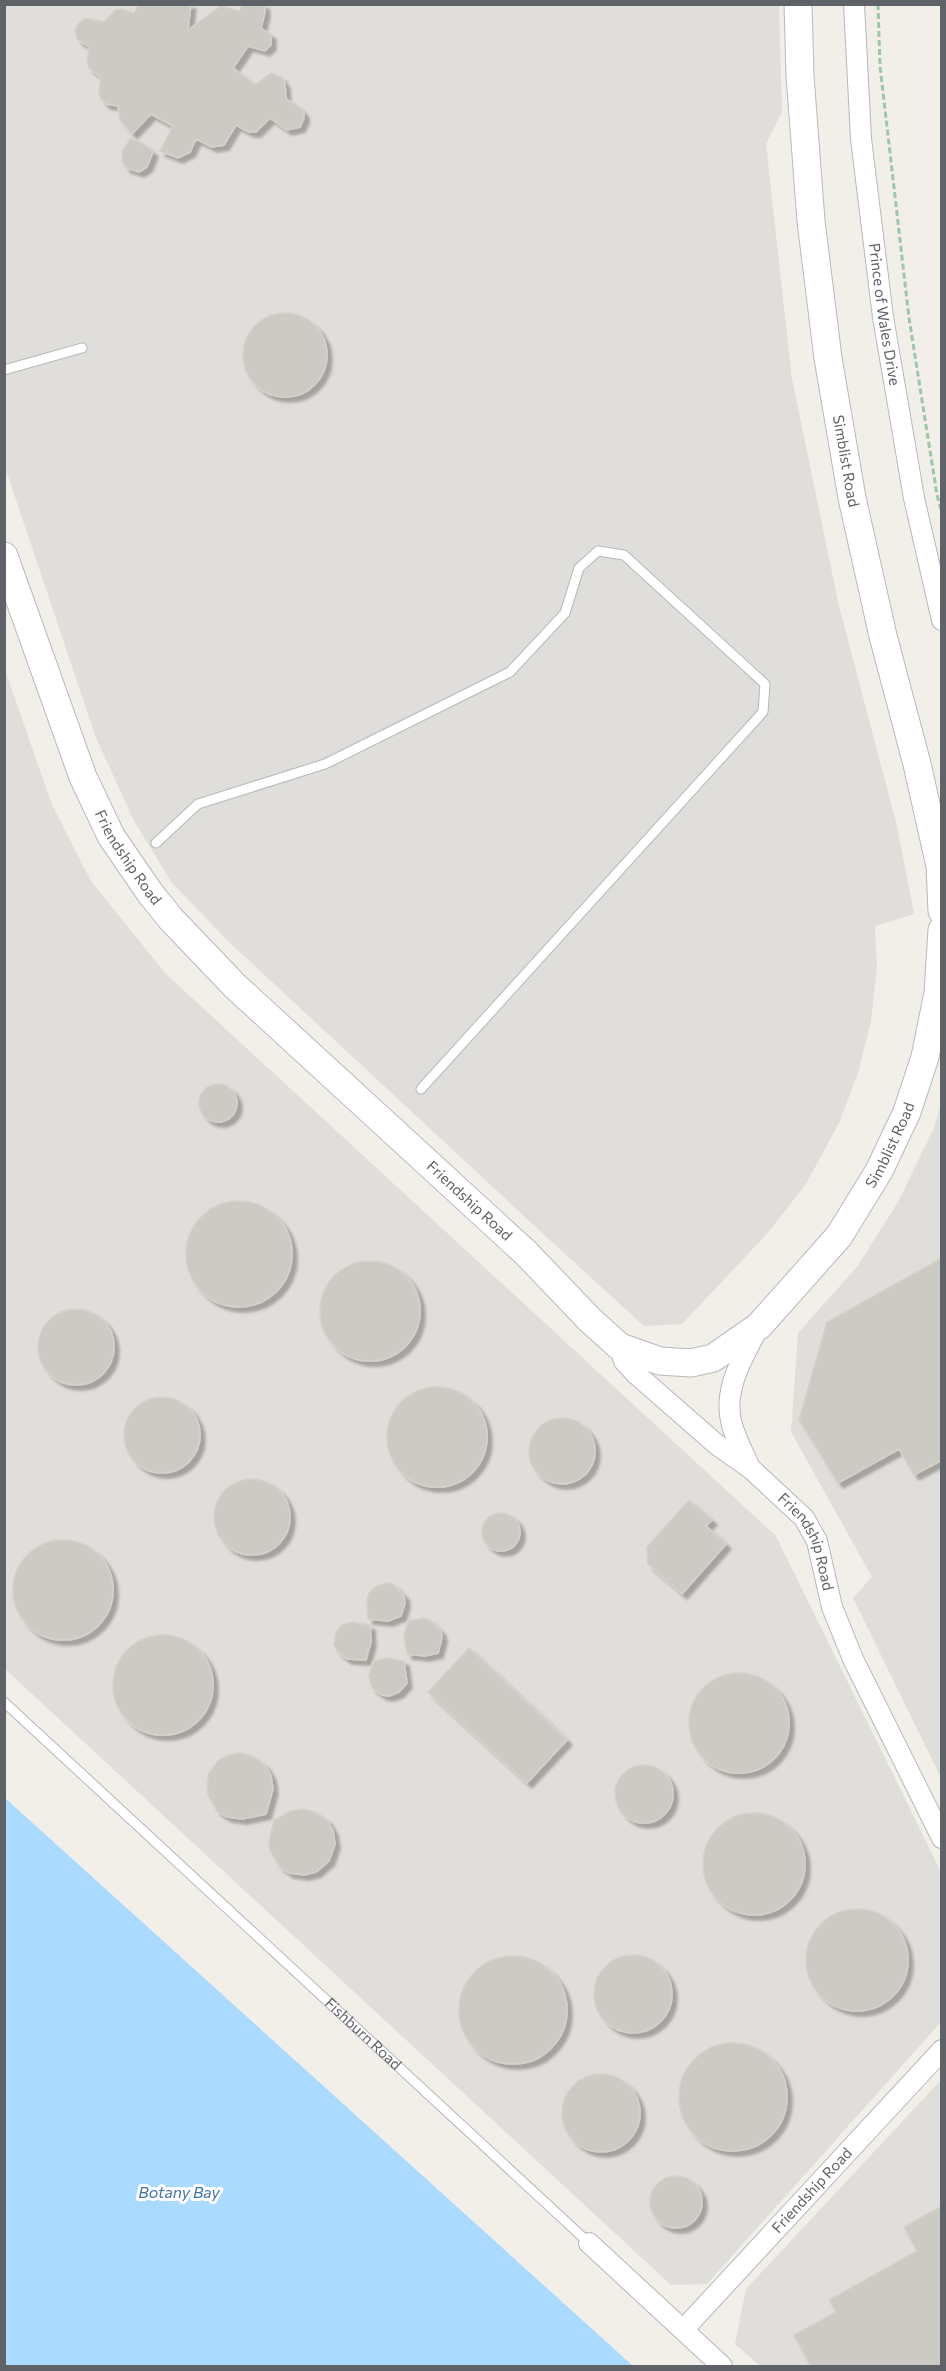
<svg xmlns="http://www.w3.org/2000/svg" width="946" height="2371" viewBox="0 0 946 2371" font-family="Commissioner,sans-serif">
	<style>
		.industrial { fill: #e0deda }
		.water { fill: #aadaff }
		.building { fill: #cccac5; stroke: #d6d1c6; stroke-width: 1.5; filter: url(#shadow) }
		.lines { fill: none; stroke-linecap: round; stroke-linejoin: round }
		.lane-casing { stroke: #b5b8bc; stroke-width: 11 }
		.street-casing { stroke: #b5b8bc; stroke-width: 22 }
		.secondary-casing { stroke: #b6babf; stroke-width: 29 }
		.path { stroke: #9cc7a9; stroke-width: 3; stroke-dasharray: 6 3; stroke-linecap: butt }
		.lane { stroke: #fff; stroke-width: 9 }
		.street { stroke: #fff; stroke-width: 20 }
		.secondary { stroke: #fff; stroke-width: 27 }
		.labels { text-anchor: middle; stroke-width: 6; stroke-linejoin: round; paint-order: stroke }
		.street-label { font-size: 15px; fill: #5f6368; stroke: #fff }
		.water-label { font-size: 16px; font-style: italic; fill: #4174aa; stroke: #fff }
	</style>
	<defs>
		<filter id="shadow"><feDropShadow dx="5" dy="5" stdDeviation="1.5" flood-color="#0004"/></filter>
	</defs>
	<rect width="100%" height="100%" fill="#f1efe8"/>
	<!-- industrial -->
	<path class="industrial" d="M4,5H779L782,112L766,144L792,379L839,606L897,826L914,914L875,926L877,965L871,1021L858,1073L839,1123L806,1184L766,1235L682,1324L644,1326L540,1231L229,942L172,883L134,821L96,738L5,467Z
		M4,667L52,805L91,881L166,974L776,1536L941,1872V2022L707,2284L671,2285L5,1669Z
		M941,1103V1778L853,1598L872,1577L791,1432L798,1333L857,1267L898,1202L934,1128Z
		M941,2080V2366H760L735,2344L746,2289Z"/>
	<!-- water -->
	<path class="water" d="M4,1798H5L633,2366H5Z"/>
	<!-- building -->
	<path class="building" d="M139,4H191L188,30L221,6L239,11L243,4H264L265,12L261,28L271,35V45L265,51L248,46L233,68L255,85L271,73L281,77L285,84L286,99L298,106L304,113V118L300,127L287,130L270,118L256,132H249L236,125L224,145L212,147L196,139L190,152L178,158L160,151L173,126L151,114L132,134L120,120L118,106L106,104L101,99L99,92L101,77L89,68L87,60L90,47L78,40L75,31L79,23L86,18L104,22L115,10L121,9L134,13Z
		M131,138L145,145L153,152L147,167L139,172L126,168L122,160L123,150Z
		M243 355a42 42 0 1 1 84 0a42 42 0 1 1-84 0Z
		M199 1103a19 19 0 1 1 38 0a19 19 0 1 1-38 0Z
		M186 1254a53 53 0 1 1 106 0a53 53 0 1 1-106 0Z
		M942,1258V1460L914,1475L899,1449L838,1483L799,1420L827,1322Z
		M320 1311a50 50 0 1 1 100 0a50 50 0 1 1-100 0Z
		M38 1347a38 38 0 1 1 76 0a38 38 0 1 1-76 0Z
		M387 1437a50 50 0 1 1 100 0a50 50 0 1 1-100 0Z
		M124 1435a38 38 0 1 1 76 0a38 38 0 1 1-76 0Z
		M529 1451a33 33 0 1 1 66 0a33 33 0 1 1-66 0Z
		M214 1517a38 38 0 1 1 76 0a38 38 0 1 1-76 0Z
		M689,1500L712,1520L706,1526L726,1544L682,1594L648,1564L647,1547Z
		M482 1532a19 19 0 1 1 38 0a19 19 0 1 1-38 0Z
		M13 1590a50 50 0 1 1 100 0a50 50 0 1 1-100 0Z
		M386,1583L393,1584L404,1595L405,1603L401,1616L388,1621L368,1619L367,1601L369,1593L375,1587Z
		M423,1618L430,1620L441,1631L442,1638L438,1653L425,1656L407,1654L404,1636L408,1621Z
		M352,1622L370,1625L371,1642L366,1660L347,1659L338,1652L334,1645L336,1632L342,1625Z
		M113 1685a50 50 0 1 1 100 0a50 50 0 1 1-100 0Z
		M469,1648L567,1740L527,1783L428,1692Z
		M387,1658L404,1661L407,1683L399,1692L389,1696L382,1695L372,1688L369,1676L373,1661Z
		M689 1723a50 50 0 1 1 100 0a50 50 0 1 1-100 0Z
		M240,1753L253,1756L265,1765L271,1776L273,1789L266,1814L242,1819L227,1817L217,1811L208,1795L207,1785L209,1773L219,1760L229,1755Z
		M615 1794a29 29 0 1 1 58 0a29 29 0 1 1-58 0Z
		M302,1809L315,1812L327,1820L333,1831L335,1844L329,1861L316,1872L304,1875L289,1873L280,1867L270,1851L269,1841L274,1820L291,1811Z
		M703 1864a51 51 0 1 1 102 0a51 51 0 1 1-102 0Z
		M806 1960a51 51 0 1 1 102 0a51 51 0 1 1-102 0Z
		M594 1994a39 39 0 1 1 78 0a39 39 0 1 1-78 0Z
		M459 2010a54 54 0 1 1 108 0a54 54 0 1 1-108 0Z
		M679 2097a54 54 0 1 1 108 0a54 54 0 1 1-108 0Z
		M562 2113a39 39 0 1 1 78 0a39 39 0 1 1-78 0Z
		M650 2202a26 26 0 1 1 52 0a26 26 0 1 1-52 0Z
		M942,2206V2367H811L794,2335L836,2312L829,2300L917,2251L904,2227Z"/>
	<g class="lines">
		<!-- lane casing -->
		<g class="lane-casing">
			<g id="lane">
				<path d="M4,370L82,348"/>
				<path d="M156,843L198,804L325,764L510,672L565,613L579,568L598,551L624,555L765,684L763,712L421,1089"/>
				<path id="s1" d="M4,1702L589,2243"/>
			</g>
		</g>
		<!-- street casing -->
		<g class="street-casing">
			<g id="street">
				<path id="s2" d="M854,4L861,139L883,317L914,498L942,620"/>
				<path id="s3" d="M620,1347L624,1361L636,1374L716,1444L750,1468L804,1518L817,1541L832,1607L853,1659L942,1838"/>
				<path d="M750,1468C744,1454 736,1439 732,1425C722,1390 743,1358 758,1328"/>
				<path d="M589,2243L722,2366"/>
				<path id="s4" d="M683,2330L942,2050"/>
			</g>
		</g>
		<!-- secondary casing -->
		<g class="secondary-casing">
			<g id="secondary">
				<path id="s5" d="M798,4L800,76L811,221L828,358L852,498L883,636L917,764L940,866L942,911"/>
				<path id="s6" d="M4,556L83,777L111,836L150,893L171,919L235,986L526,1253L590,1320L620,1347L660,1361L691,1363L713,1358L759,1326L839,1236L879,1171L907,1112L925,1057L938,993L942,930"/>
			</g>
		</g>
		<!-- path -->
		<path class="path" d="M878,4L880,66L909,318L937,495L942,513"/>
		<!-- lane -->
		<use href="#lane" class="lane"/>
		<!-- street -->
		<use href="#street" class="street"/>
		<!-- secondary -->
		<use href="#secondary" class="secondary"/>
	</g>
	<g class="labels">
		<!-- street labels -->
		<g class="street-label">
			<text dy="5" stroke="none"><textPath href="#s2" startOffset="312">Prince of Wales Drive</textPath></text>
			<text dy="5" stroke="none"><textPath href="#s5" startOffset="460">Simblist Road</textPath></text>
			<text dy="5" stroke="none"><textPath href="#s6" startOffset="327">Friendship Road</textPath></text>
			<text dy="5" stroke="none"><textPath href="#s6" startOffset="1400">Simblist Road</textPath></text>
			<text dy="5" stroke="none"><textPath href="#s6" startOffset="813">Friendship Road</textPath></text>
			<text dy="5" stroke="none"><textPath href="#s3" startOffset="276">Friendship Road</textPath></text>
			<text dy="5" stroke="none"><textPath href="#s1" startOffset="489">Fishburn Road</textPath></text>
			<text dy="5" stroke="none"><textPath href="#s4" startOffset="190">Friendship Road</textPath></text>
		</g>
		<!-- water labels -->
		<g class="water-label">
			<text x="179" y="2198">Botany Bay</text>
		</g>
	</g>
	<!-- border -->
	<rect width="946" height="2371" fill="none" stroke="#5f6368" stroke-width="12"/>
</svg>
